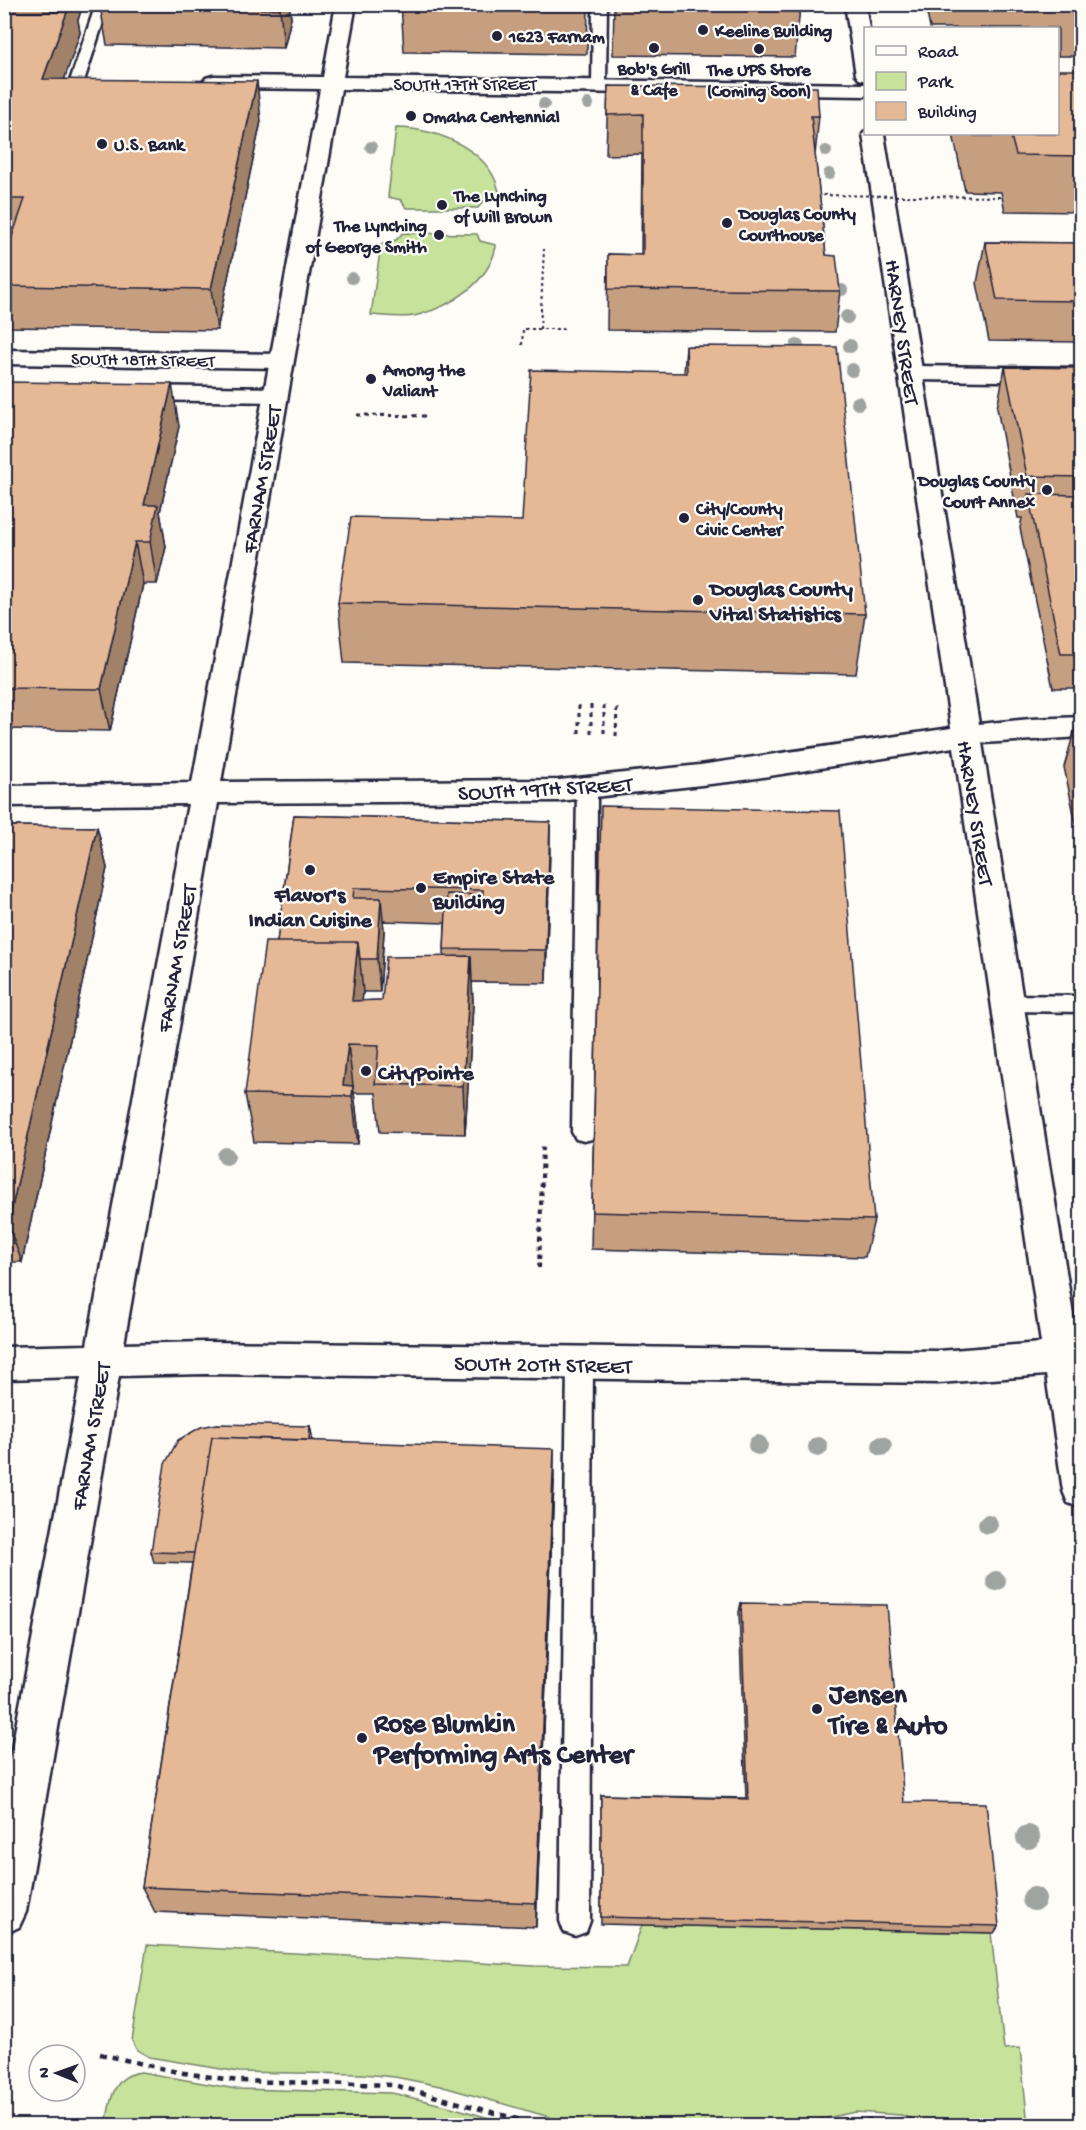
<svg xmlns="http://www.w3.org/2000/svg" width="1086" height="2130" viewBox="0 0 1086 2130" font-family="'Gochi Hand',sans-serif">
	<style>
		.green { fill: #c7e29a; stroke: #74826a; stroke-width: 1.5 }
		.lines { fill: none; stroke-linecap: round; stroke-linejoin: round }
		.lane-casing { stroke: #22223b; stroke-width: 5 }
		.street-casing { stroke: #22223b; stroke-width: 5 }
		.secondary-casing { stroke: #22223b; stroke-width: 5 }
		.path-far3 { stroke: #22223b; stroke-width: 2; stroke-dasharray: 3 3; stroke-linecap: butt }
		.path-far2 { stroke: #22223b; stroke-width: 3; stroke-dasharray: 4 4; stroke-linecap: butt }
		.path-far1 { stroke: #22223b; stroke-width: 4; stroke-dasharray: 4.5 4.5; stroke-linecap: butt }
		.path { stroke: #22223b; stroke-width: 4.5; stroke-dasharray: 6 6; stroke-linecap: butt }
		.lane { fill: #fdfcf7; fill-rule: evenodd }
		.street { fill: #fdfcf7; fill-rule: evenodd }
		.secondary { fill: #fdfcf7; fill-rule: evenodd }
		.path-bridge { stroke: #22223b; stroke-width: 2; stroke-dasharray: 3 3; stroke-linecap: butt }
		.tree { fill: #a0a4a0 }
		.wall { fill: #c69f81; stroke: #22223b; stroke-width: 1.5; fill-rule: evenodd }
		.shaded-wall { fill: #a18269; stroke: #22223b; stroke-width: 1.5 }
		.building { fill: #e6b996; stroke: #22223b; stroke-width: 1.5 }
		.poi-dot { fill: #22223b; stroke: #fdfcf7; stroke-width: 2 }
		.labels { text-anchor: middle; stroke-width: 4.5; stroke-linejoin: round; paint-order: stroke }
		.far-poi-label { font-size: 18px; font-weight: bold; fill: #22223b; stroke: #fdfcf7; text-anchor: start }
		.far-street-label { font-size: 18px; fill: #22223b; stroke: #fdfcf7 }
		.street-label { font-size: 22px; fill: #22223b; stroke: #fdfcf7 }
		.poi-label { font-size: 22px; font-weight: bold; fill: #22223b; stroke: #fdfcf7; text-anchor: start }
		.near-poi-label { font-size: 27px; font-weight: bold; fill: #22223b; stroke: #fdfcf7; text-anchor: start }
	</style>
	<rect width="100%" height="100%" fill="#fdfcf7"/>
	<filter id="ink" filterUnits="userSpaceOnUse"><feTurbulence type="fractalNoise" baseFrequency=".0167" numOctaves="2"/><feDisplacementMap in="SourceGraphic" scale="12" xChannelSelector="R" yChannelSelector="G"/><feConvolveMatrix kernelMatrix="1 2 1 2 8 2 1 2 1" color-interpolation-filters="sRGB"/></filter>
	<g filter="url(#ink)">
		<!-- green -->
		<path class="green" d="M396,128C438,128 495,151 500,198L484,201L478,208H406L401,200L388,197Z
			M403,233L477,234L480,241L496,245V247C488,283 452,306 418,315C405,319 386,316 371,315L381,244L396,240Z
			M642,1925L991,1933L1004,2049L1020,2048L1028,2125H929L901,2115L855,2112L789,2126L578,2125L440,2086L395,2077L363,2074L239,2072L149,2057L137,2050L132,2041L147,1945L534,1966L627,1967Z
			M141,2072L236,2089L392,2093L451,2107L513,2125H106C110,2102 112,2075 141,2072Z"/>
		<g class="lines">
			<!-- lane casing -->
			<g class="lane-casing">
				<path id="lane" d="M96,4H109L84,81L77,85L72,84L70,81Z
					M593,4H607L606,85L599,89L592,85Z
					M587,782L594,784L597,789L596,1132L592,1139L584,1141L576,1139L572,1132L577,789L580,784Z
					M1006,995L1082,996V1012L1006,1011L998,1009L995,1003L998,997Z
					M580,1353L589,1356L593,1364L590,1921L586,1932L575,1936L564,1932L560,1921L567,1364L571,1356Z"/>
			</g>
			<!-- street casing -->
			<g class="street-casing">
				<path id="street" d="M4,350L281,354L290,356L293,361L290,366L281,368L4,364Z
					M909,366L1082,368V382L909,380L900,378L897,373L900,368Z
					M129,386L275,388L284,390L287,395L284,400L275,402L129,400L120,398L117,393L120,388Z"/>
			</g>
			<!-- secondary casing -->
			<g class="secondary-casing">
				<path id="secondary" d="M336,4H356L343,77L866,84V96L341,89L221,782L559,780L700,765L951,728L863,134L866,131V134H884L979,724L1031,719L1082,717V737L982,743L1077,1340H1082V1508L1068,1503L1063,1491L1046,1375L939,1383L206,1374L119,1376L26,1912L19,1927L4,1934V1791L81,1377L4,1379V1347L87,1345L188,804L4,806V786L192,783L320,89L213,88L206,86L203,82L206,78L213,76L323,77ZM954,747L1041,1343L939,1351L206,1342L124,1344L218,803L559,801L737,781Z
					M845,4H865L869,28H866V81L859,79L856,75Z"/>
			</g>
			<!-- path-far3 -->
			<path class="path-far3" d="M540,329L544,249
				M522,345L523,329H565"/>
			<!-- path-far2 -->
			<path class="path-far2" d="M357,415L428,416
				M579,705V736
				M591,705V736
				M604,705V736
				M616,736L617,706"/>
			<!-- path-far1 -->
			<path class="path-far1" d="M539,1268L543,1146"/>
			<!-- path -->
			<path class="path" d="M100,2054L177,2072L238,2081L394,2085L542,2126
				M830,2126L870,2120L905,2126"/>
			<!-- lane -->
			<use href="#lane" class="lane"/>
			<!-- street -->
			<use href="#street" class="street"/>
			<!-- secondary -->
			<use href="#secondary" class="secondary"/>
			<!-- path-bridge -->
			<path class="path-bridge" d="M817,195L1002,197"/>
		</g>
		<!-- trees -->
		<g class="tree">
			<circle cx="544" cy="104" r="6"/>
			<circle cx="588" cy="104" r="6"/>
			<circle cx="371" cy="147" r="6"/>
			<circle cx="826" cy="151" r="6"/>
			<circle cx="829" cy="174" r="6"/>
			<circle cx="352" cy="278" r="6"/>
			<circle cx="842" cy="290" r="6"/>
			<circle cx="847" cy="317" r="7"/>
			<circle cx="797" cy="346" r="7"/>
			<circle cx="850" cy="346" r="7"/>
			<circle cx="852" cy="370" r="7"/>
			<circle cx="858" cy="403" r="7"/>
			<circle cx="226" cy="1156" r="9"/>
			<circle cx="758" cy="1445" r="10"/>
			<circle cx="882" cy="1446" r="10"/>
			<circle cx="818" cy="1447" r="10"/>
			<circle cx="988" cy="1524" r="10"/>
			<circle cx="996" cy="1581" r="10"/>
			<circle cx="1028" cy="1837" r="12"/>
			<circle cx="1034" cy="1899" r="12"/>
		</g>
		<!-- wall -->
		<path class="wall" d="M4,4H83L78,20L80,33L64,79L261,121L217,330L5,327L4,260L11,240H9L4,251Z
			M101,4H289L291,18L284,48L107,45L100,6Z
			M401,4H588L587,54L404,52Z
			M614,4H800V8L795,57L613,55Z
			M925,4H1082V56H1058V28H930Z
			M1082,70V212L1005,211L1001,192L965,191L953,134H1058Z
			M608,86L819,116L815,155L826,255L840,291L835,332L607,330L608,254L641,255L642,154L606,155Z
			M985,242L1082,243V342L989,341L977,283Z
			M686,346L865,614L856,674L344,663L338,603L522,521L684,373Z
			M1005,367L1082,368V688H1053L1020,528L1022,518H1018L997,408Z
			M4,382L179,426L160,512L166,547L157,584H143L110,731L4,729Z
			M1076,725H1082V852L1064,767Z
			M294,815L550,822L546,983L472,982L473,1005L465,1134L380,1132L376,1093H354L359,1134L358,1144L254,1142L245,1094L277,942ZM383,921L445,923L444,956L382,1000L362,1001L363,992H380L384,931Z
			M4,826L97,827L107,868L22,1262H4Z
			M600,847L874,1220L865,1257L591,1249Z
			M310,1426L312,1436V1440L554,1482L536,1927L155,1912L142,1887L192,1563L154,1562L151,1552Z
			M741,1603L904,1802L999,1926L994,1933L601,1924V1795L746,1798L739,1612Z"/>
		<!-- shaded-wall -->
		<path class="shaded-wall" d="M66,4H83L78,20L80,33L51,119L43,79L67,12Z
			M281,4H289L291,18L284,48L280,9Z
			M257,81L261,121L217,330L211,289Z
			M4,222L9,240L4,251Z
			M172,384L179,426L160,512L166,547L157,584L144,505Z
			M135,542L143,584L110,731L101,689Z
			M550,822V855L546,983V950Z
			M97,827L107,868L22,1262L8,1225Z
			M381,898L384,931L380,992L377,959Z
			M358,942L363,992L358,1044L352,1001Z
			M471,956L473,1005L465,1134L463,1086Z
			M348,1044L359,1134L358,1144L352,1096L343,1085Z
			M310,1426L312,1436L308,1474L306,1464Z
			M554,1449V1482L536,1927V1903Z"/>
		<!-- building -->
		<path class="building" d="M101,4H281L280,9L100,6Z
			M455,4H588V6Z
			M614,4H800V8L614,6Z
			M4,12H67L43,79L257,81L211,289L4,286V260L25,199H4Z
			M1058,70H1082V156L1016,155L1011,136H974V134H1058Z
			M608,86L817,87L819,116H811L826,255L836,256L840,291L608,289V254L643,255V114L607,115Z
			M985,242L1082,243V301L997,300Z
			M686,346L837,347L865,614L338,603L351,517L522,521L531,370L687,373Z
			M1005,367L1082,368V477L1027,476Z
			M4,382L172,384L144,505H158L150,542H135L101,689L4,688Z
			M1028,494L1082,495V654H1061Z
			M1076,725H1082V753Z
			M601,806L840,811L874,1220L592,1212Z
			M294,815L550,822L546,950L444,949L447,894L483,895V890L354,888L353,898H381L377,959H360L358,942H277Z
			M4,826L97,827L8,1225H4Z
			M265,942H358L352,1001L382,1000L386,957L471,956L463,1086L375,1084L379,1045L348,1044L343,1085L353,1086L352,1096L245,1094Z
			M217,1424L310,1426L309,1440L212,1437L194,1553L151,1552L165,1464L178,1440L201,1427Z
			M212,1437L554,1449L536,1903L142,1887Z
			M741,1603L887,1605L904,1802L986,1803L999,1926L601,1917V1795L748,1799Z"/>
	</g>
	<!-- markers -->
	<g class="poi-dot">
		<circle cx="703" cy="30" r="6"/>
		<circle cx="497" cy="36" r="6"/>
		<circle cx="654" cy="48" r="6"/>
		<circle cx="759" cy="49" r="6"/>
		<circle cx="411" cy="116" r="6"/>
		<circle cx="102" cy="144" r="6"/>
		<circle cx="442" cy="205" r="6"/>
		<circle cx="727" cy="223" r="6"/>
		<circle cx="439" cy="235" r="6"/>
		<circle cx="371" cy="379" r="6"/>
		<circle cx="1047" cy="490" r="6"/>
		<circle cx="684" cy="518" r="6"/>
		<circle cx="698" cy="600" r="6"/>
		<circle cx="310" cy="870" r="6"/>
		<circle cx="421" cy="888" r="6"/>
		<circle cx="366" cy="1071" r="6"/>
		<circle cx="817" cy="1709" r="6"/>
		<circle cx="362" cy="1738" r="6"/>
	</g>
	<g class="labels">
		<!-- far-poi labels -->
		<g class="far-poi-label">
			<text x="715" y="36">Keeline Building</text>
			<text x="509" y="42">1623 Farnam</text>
			<text x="654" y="74" text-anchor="middle">Bob's Grill<tspan x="654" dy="21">&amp; Cafe</tspan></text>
			<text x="759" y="75" text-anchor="middle">The UPS Store<tspan x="759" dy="21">(Coming Soon)</tspan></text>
			<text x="423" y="122">Omaha Centennial</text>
			<text x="114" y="150">U.S. Bank</text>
			<text x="454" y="201">The Lynching<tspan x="454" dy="21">of Will Brown</tspan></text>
			<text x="739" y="219">Douglas County<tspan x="739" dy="21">Courthouse</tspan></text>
			<text x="427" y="231" text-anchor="end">The Lynching<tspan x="427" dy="21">of George Smith</tspan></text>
			<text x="383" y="375">Among the<tspan x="383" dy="21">Valiant</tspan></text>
			<text x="1035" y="486" text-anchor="end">Douglas County<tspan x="1035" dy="21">Court Annex</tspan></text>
			<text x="696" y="514">City/County<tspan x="696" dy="21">Civic Center</tspan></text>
		</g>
		<!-- far-street labels -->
		<g class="far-street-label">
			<text x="465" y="90">SOUTH 17TH STREET</text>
			<text transform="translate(143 359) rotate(1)" y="6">SOUTH 18TH STREET</text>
		</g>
		<!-- street labels -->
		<g class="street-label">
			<text transform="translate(904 332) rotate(82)" y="8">HARNEY STREET</text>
			<text transform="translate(260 479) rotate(-80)" y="8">FARNAM STREET</text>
			<text transform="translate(545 787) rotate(-3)" y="8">SOUTH 19TH STREET</text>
			<text transform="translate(977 813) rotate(81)" y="8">HARNEY STREET</text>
			<text transform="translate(175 958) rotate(-80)" y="8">FARNAM STREET</text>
			<text transform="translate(543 1363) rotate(1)" y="8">SOUTH 20TH STREET</text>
			<text transform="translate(89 1436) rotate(-80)" y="8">FARNAM STREET</text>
		</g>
		<!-- poi labels -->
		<g class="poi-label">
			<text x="710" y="595">Douglas County<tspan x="710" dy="25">Vital Statistics</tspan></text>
			<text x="433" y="883">Empire State<tspan x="433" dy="25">Building</tspan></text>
			<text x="310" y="901" text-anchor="middle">Flavor's<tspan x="310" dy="25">Indian Cuisine</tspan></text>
			<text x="378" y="1079">CityPointe</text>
		</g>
		<!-- near-poi labels -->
		<g class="near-poi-label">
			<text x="829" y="1702">Jensen<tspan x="829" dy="31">Tire &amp; Auto</tspan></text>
			<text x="374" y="1731">Rose Blumkin<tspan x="374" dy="31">Performing Arts Center</tspan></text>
		</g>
	</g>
	<!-- margin -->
	<rect width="1086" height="2130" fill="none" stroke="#fdfcf7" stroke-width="24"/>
	<rect x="12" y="12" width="1062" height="2106" fill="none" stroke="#22223b" stroke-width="2" filter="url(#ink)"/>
	<!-- legend -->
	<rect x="864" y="27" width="195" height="108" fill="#fdfcf7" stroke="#a5a5ac" stroke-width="1.5"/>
	<rect x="876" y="46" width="30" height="9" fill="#fdfcf7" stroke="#a5a5ac" stroke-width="1.5"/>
	<text x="918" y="57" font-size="18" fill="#22223b">Road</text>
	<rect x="876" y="72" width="30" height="18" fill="#c7e29a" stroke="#a5a5ac" stroke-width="1.5"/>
	<text x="918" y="87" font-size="18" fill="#22223b">Park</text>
	<rect x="876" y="102" width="30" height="18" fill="#e6b996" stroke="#a5a5ac" stroke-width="1.5"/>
	<text x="918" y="117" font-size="18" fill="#22223b">Building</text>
	<!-- north arrow -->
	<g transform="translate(57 2073) rotate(271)"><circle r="28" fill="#fdfcf7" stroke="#a5a5ac" stroke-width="1.5"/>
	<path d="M0-4.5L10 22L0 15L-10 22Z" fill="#22223b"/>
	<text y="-9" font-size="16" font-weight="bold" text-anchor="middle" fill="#22223b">N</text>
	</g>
</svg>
